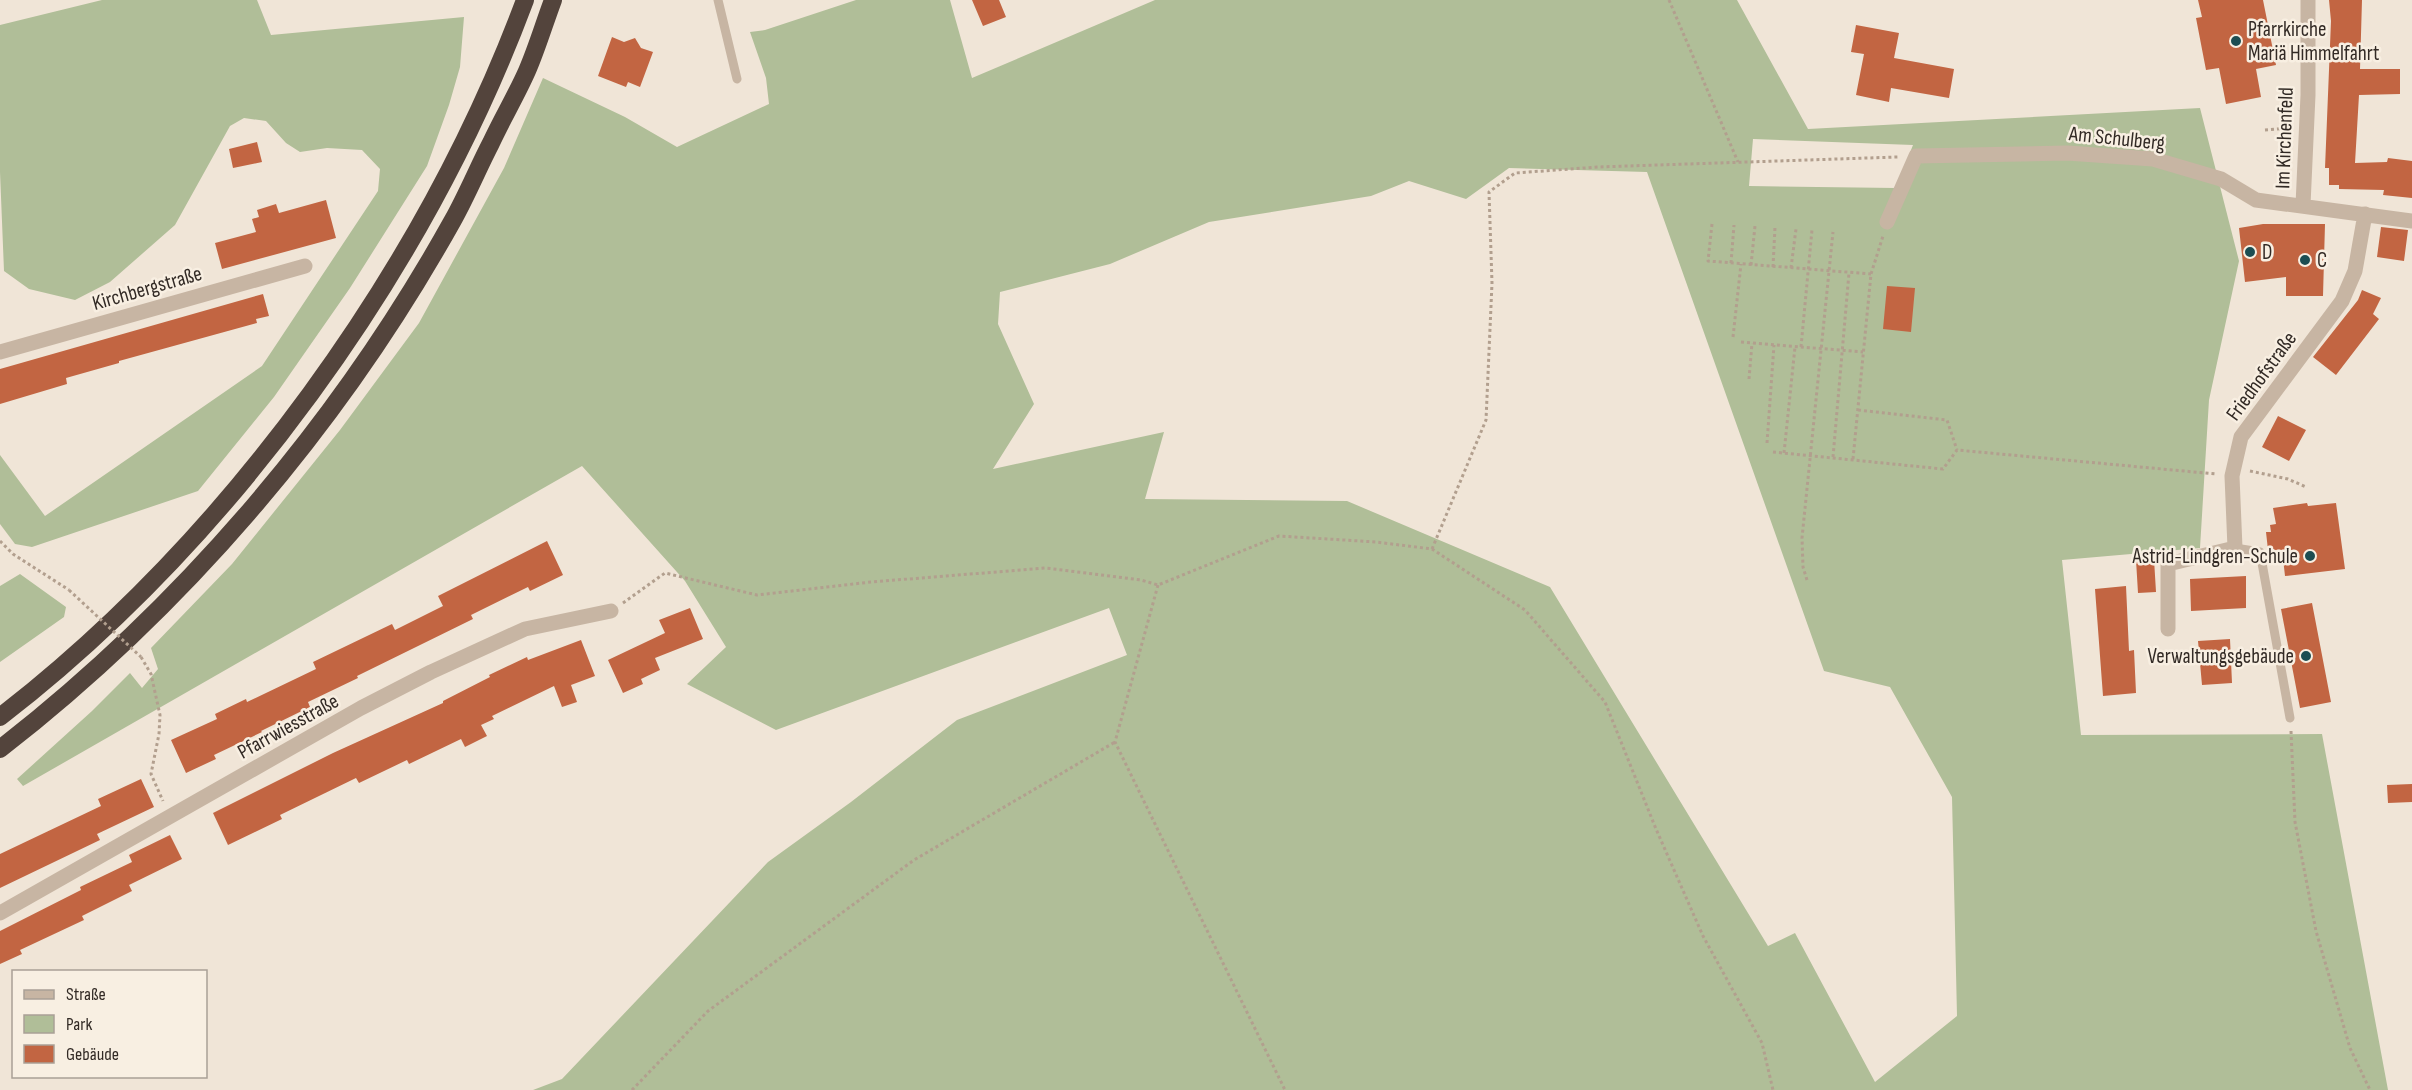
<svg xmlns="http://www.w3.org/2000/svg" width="2412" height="1090" viewBox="0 0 2412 1090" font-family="'Sofia Sans Condensed',sans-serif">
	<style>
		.green { fill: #b0be98; fill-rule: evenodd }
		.building { fill: #c26542 }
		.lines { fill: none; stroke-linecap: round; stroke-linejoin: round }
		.path { stroke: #b29f8e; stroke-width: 3; stroke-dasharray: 3 3; stroke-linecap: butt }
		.service { stroke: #c7b5a3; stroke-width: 9 }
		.minor { stroke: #c7b5a3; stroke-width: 15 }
		.motorway { stroke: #53443c; stroke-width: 18 }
		.path-bridge { stroke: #b29f8e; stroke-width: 3; stroke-dasharray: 3 3; stroke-linecap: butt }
		.poi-dot { fill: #1c4d52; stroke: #f8efe2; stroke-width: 2 }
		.labels { text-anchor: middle; stroke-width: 5; stroke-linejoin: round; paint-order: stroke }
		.poi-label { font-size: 21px; fill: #322a25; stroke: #f8efe2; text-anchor: start }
		.street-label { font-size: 21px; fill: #322a25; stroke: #f8efe2 }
	</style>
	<rect width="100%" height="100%" fill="#f0e5d7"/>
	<!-- green -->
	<path class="green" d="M102,0H257L271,35L464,17L460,67L449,105L427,166L350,288L274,397L198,491L32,547L15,544L0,524V455L45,516L262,366L378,191L380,169L362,150L327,148L300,152L286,143L266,121L244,118L230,126L175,225L110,282L75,300L29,289L4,271L0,172V25Z
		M856,0H950L972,78L1155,0H1737L1808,129L2200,108L2239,261L2209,400L2200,548L2062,560L2081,735L2322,734L2388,1090H533L562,1079L768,862L851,802L957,720L1127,655L1109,608L776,730L687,684L726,647L685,581L582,466L23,786L17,779L92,711L130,673L142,688L158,669L151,648L232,564L340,430L419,323L504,168L543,78L625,117L677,147L769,104L766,78L750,32L765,30ZM1753,139L1913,145L1896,188L1749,186ZM1509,168L1647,172L1824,671L1890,687L1952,797L1957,1016L1875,1082L1795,933L1768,946L1550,587L1347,501L1145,499L1164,432L993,469L1034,404L998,324L1000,292L1110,264L1209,222L1371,196L1409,181L1466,199Z
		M20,574L66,607L64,617L0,662V586Z"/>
	<!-- building -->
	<path class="building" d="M972,0H999L1006,17L983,26Z
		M2198,0H2263L2276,65L2256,69L2261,97L2226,104L2219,68L2206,70L2196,18L2202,17Z
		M2329,0H2362L2360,69H2400V94L2359,95L2355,163L2387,162L2388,158L2412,161V198L2383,195L2384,190L2339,189V185H2329V168H2325L2331,21Z
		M1856,25L1899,33L1894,58L1954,69L1949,98L1891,88L1889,102L1856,95L1864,54L1851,52Z
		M612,37L624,42L635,38L641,48L653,52L640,87L628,82L626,87L598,76Z
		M257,142L262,162L233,168L229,149Z
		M326,200L336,238L222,269L215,243L256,232L252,219L259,217L257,210L276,204L279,213Z
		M2263,224H2325L2323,296H2286V277L2245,282L2239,228Z
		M2381,227L2408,230L2404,261L2377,257Z
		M1887,286L1915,288L1911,332L1883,329Z
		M2362,290L2381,298L2373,314L2379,319L2336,375L2313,357L2358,300Z
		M263,294L269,316L256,319L257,323L119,361V363L66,378L67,384L0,404V369Z
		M2278,416L2306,430L2289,461L2262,447Z
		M2307,503L2308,506L2336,503L2345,569L2285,576L2283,558L2276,559L2274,549L2268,550L2266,532H2271L2270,525L2276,524L2273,508Z
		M547,541L563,575L530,591L528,587L471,615L473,619L357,676L358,678L308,702L310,707L261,731L262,732L214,755L216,759L186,773L171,740L217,719L215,714L246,699L247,702L316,669L313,662L392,624L395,630L443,606L438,596Z
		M2154,559L2156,592L2138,593L2136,560Z
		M2246,576V608L2191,611L2190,579Z
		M2126,586L2129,651L2134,650L2136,693L2103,696L2095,589Z
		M2312,603L2331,702L2300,708L2281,609Z
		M690,608L703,639L655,658L660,670L641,679L643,684L623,693L608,660L665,633L659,620Z
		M2230,639L2232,683L2202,685L2198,641Z
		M581,640L595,676L571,685L577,702L562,707L554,686L492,716L494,719L481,725L487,736L465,747L461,739L409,764L407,760L359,783L356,778L280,815L282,819L228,845L213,813L333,753L443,703V701L490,677L489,675L527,657L528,660Z
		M141,779L154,807L97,834L100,840L0,888V854L101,806L98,799Z
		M2412,784V802L2388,803L2387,785Z
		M170,835L182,859L129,885L132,891L82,916L84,920L20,950L22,954L0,964V931L81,890L80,887L132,862L129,855Z"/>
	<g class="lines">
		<!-- path -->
		<path class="path" d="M1669,0L1738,162
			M2265,130L2290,128
			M1712,224L1708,261L1871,274
			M1731,263L1734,225
			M1751,265L1755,226
			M1773,267L1775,227
			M1791,268L1796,229
			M1733,337L1741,264
			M1741,342L1863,352
			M1801,347L1812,230
			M1749,379L1752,343
			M1858,410L1947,420L1957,450
			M1767,443L1774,345
			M1773,452L1943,469L1957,450L2216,474
			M1784,453L1795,347
			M1833,457L1849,273
			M1853,459L1871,274L1883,236
			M2250,471L2288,479L2306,487
			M0,541L13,554L69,590
			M1432,549L1486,420L1492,283L1489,192L1515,173L1598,167L1898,157
			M1807,580L1803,567L1802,538L1833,232
			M1158,585L1115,742L1285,1090
			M623,603L665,573L757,595L871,582L1046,568L1141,580L1158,585L1279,536L1376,542L1432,549L1525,610L1605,702L1656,829L1703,936L1762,1043L1773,1090
			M141,657L151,674L160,715L159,734L151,774L163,801
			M2291,731L2295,822L2316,931L2350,1048L2370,1090
			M632,1090L708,1011L914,860L1115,742"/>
		<!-- service -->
		<path class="service" d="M718,0L737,79
			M2235,548L2260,552L2290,718"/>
		<!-- minor -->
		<path class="minor" d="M2303,205L2308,95V0
			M1887,222L1916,156L2067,153L2153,159L2221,179L2256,200L2412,221
			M0,352L305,266
			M2168,629V564L2235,548L2232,476L2241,437L2342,301L2355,271L2365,214
			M0,913L361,708L431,672L525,629L611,611"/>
		<!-- motorway -->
		<path class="motorway" d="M0,717C229,540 424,271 525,0
			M0,749C184,606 340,423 453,220C467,195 478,168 491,143C502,119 516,96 527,71C537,48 544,24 553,0"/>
		<!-- path-bridge -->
		<path class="path-bridge" d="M69,590L141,657"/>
	</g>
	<!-- markers -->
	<g class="poi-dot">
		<circle cx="2236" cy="41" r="6"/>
		<circle cx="2250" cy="252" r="6"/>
		<circle cx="2305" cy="260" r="6"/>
		<circle cx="2310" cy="556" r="6"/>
		<circle cx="2306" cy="656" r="6"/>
	</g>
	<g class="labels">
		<!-- poi labels -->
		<g class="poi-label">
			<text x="2248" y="36">Pfarrkirche<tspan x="2248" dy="24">Mariä Himmelfahrt</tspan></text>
			<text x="2262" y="259">D</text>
			<text x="2317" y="267">C</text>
			<text x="2298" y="563" text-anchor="end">Astrid-Lindgren-Schule</text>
			<text x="2294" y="663" text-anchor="end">Verwaltungsgebäude</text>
		</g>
		<!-- street labels -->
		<g class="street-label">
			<text transform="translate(2117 138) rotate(6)" y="7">Am Schulberg</text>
			<text transform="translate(2284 138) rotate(-88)" y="7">Im Kirchenfeld</text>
			<text transform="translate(147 288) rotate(-16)" y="7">Kirchbergstraße</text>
			<text transform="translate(2261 376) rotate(-54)" y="7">Friedhofstraße</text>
			<text transform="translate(288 726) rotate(-29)" y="7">Pfarrwiesstraße</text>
		</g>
	</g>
	<!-- legend -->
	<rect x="12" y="970" width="195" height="108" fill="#f8efe2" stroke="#a9a096" stroke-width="1.5"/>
	<rect x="24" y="990" width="30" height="9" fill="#c7b5a3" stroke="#a9a096" stroke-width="1.5"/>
	<text x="66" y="1000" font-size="18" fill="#322a25">Straße</text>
	<rect x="24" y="1015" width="30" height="18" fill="#b0be98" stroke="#a9a096" stroke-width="1.5"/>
	<text x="66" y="1030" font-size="18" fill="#322a25">Park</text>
	<rect x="24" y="1045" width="30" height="18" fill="#c26542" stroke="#a9a096" stroke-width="1.5"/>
	<text x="66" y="1060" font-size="18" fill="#322a25">Gebäude</text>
</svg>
